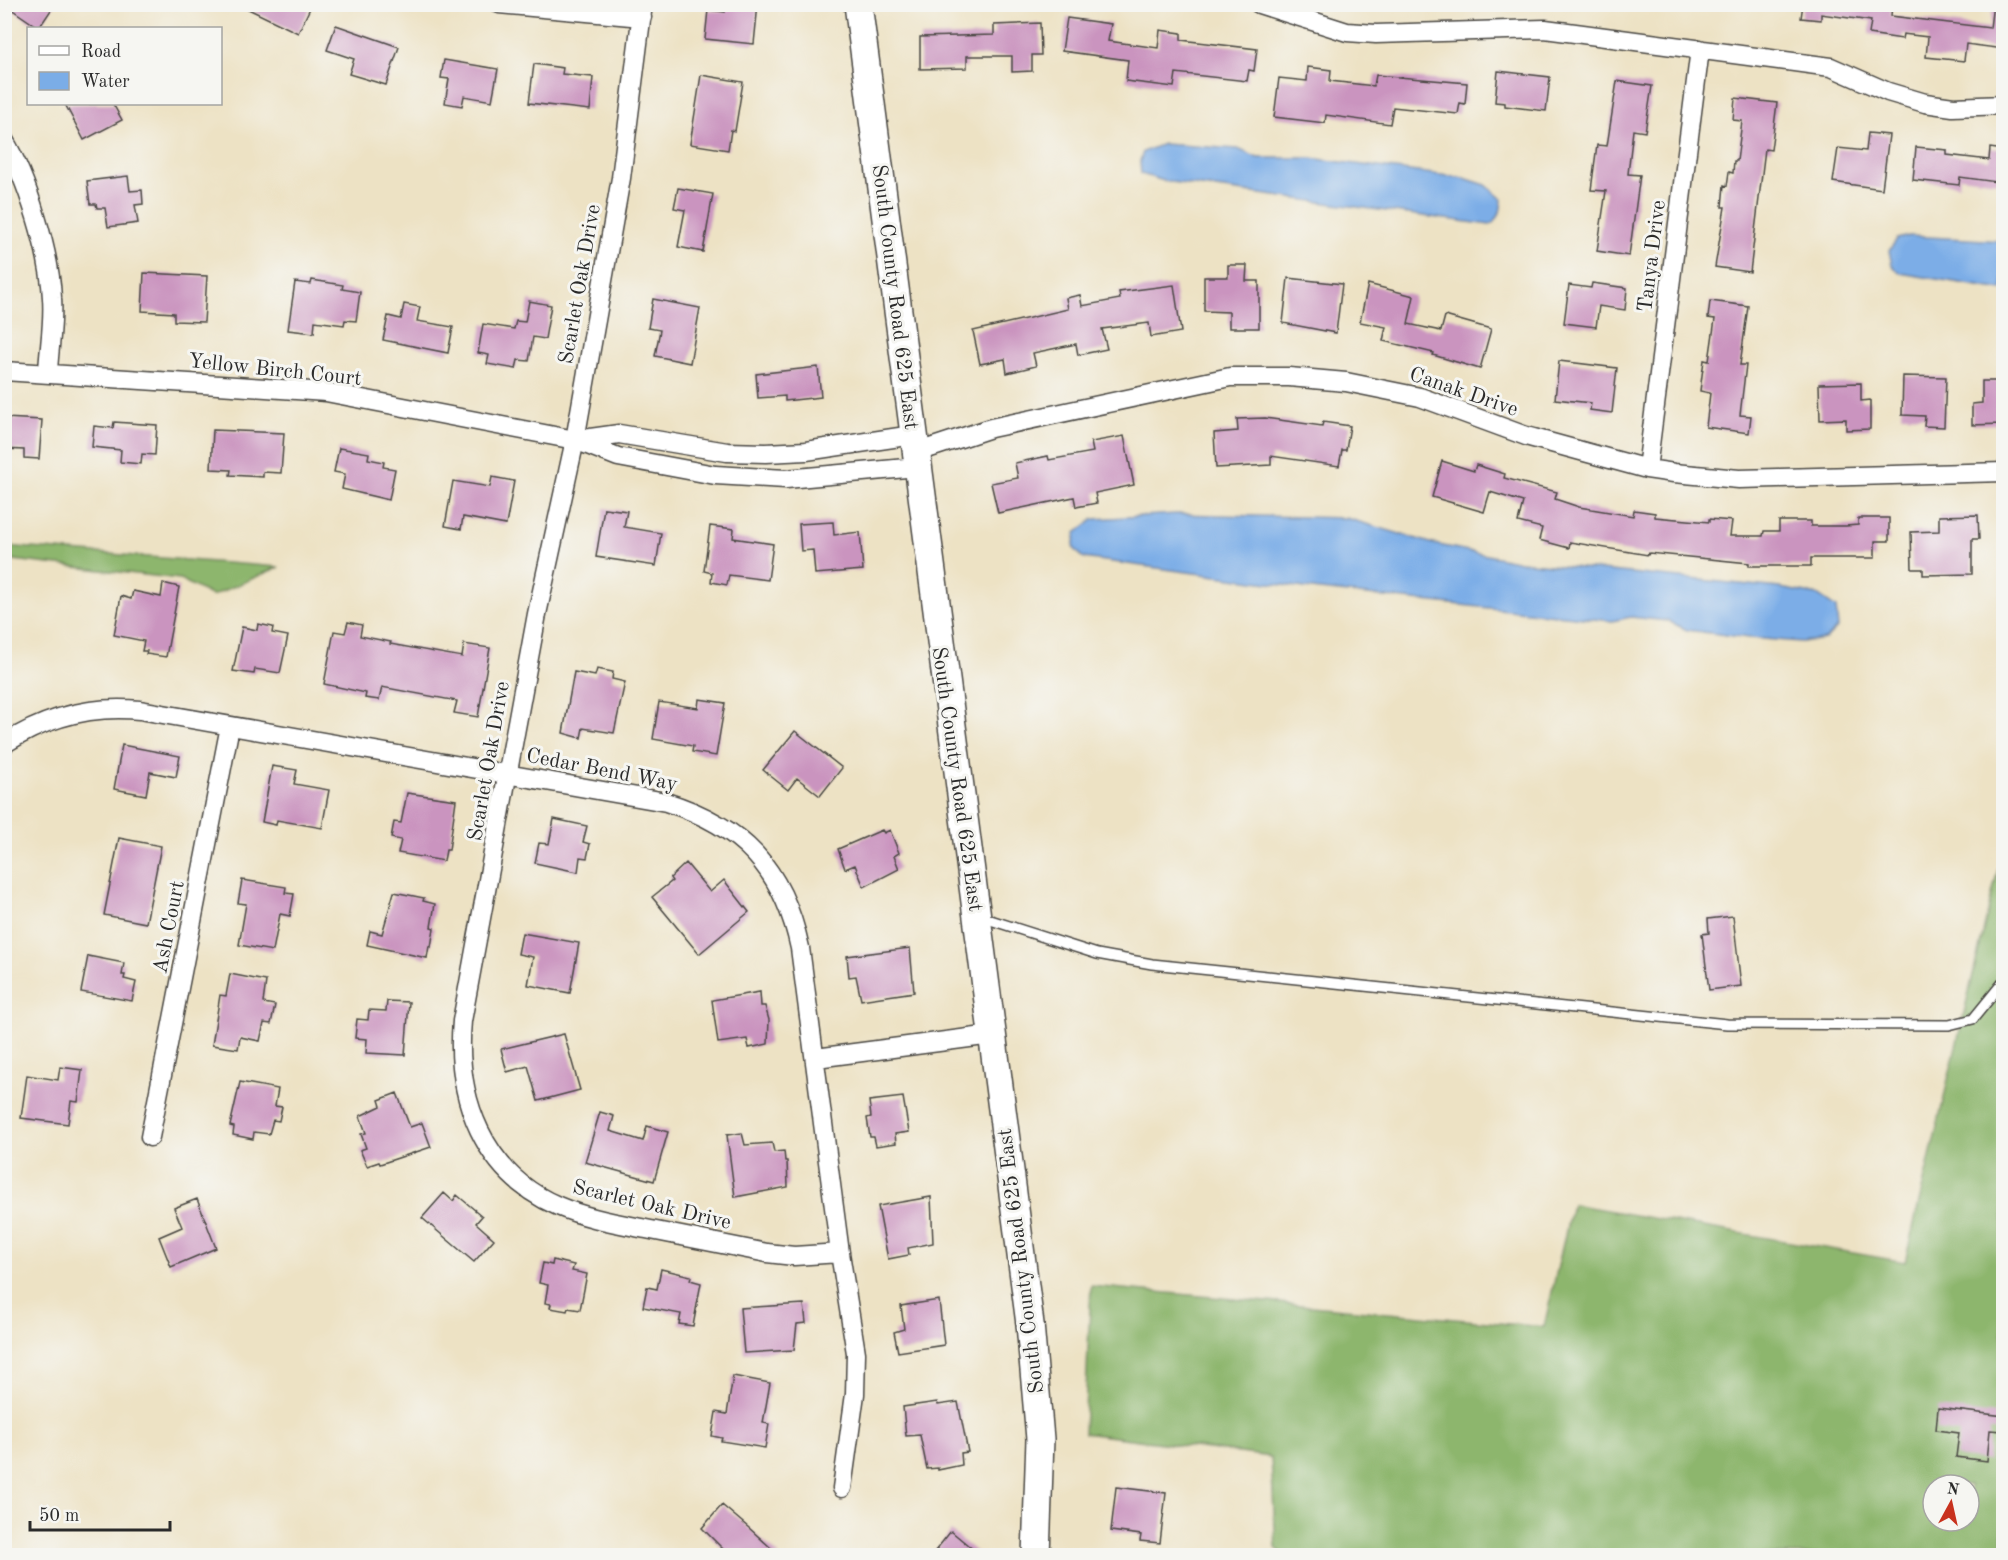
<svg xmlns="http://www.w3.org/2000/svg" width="2008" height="1560" viewBox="0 0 2008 1560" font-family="'Old Standard TT',serif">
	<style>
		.forest { fill: #8db66d; stroke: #5c704c; stroke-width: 1.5; fill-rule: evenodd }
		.water { fill: #7bade7; stroke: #536c89; stroke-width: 1.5 }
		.building { fill: #ca94bf }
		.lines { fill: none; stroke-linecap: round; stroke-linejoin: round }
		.lane-casing { stroke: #484642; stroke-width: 12 }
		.street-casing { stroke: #484642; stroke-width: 21 }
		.secondary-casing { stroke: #484642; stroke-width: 30 }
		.lane { stroke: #fff; stroke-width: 9 }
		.street { stroke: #fff; stroke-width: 18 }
		.secondary { stroke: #fff; stroke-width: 27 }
		.labels { text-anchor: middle; stroke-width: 6; stroke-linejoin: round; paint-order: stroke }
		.street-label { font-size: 21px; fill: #2b2b2b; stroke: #f6f6f2 }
	</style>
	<rect width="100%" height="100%" fill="#f6f6f2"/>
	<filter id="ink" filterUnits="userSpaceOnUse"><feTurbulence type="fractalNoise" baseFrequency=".0167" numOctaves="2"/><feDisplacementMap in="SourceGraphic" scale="12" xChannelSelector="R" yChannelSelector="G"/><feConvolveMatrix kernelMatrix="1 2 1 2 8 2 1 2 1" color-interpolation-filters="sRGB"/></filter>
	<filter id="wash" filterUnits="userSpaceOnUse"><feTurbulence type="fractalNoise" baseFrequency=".008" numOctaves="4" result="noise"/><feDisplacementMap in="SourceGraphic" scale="24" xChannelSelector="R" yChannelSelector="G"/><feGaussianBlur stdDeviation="1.35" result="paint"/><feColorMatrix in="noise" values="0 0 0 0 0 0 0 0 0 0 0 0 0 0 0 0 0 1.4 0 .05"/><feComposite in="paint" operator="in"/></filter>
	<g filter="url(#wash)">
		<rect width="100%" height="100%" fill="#ede2c4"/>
		<!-- forest -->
		<path class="forest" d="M4,546H5L279,567L212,596L180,579L5,559Z
			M2003,848V1555H1284L1276,1548L1271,1457L1084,1433L1091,1286L1544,1327L1572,1204L1905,1262ZM1933,1485H1969V1521H1933Z"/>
		<!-- water -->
		<path class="water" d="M1163,144L1238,149L1258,158H1310L1464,178L1486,185L1502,199C1501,211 1500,219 1490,225L1164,181L1141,174L1140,161L1143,152Z
			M1909,236L2003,241V290L1900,273L1892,265L1889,251L1897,239Z
			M1176,514L1346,518L1434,544L1521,562L1780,588L1817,595L1836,608L1838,627L1826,639L1802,642L1749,638L1687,630L1668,621L1631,617L1612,621L1320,590L1083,558L1073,547L1076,533L1094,519Z"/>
		<g id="blocks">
			<!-- building -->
			<path class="building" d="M4,4H55L39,28Z
				M238,4H312L298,33Z
				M725,4H758L754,44L705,39L708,10L725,12Z
				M1803,4H1892L1891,16L1990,28L1993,4H2004V49L1966,44L1964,61L1926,57L1928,37L1903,34L1902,39L1869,34L1871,21L1821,14V20L1801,18Z
				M1067,18L1111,24L1108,41L1158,48L1160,30L1181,33V40L1257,49L1254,71L1249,70L1247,81L1176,73L1174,87L1126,81L1128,60L1062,51Z
				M1040,23L1041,55H1032V71L1012,72V56H967V68L920,69V37L994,35V25Z
				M336,25L399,47L386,85L349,74L354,59L327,50Z
				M444,60L498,69L492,101L464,96L462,106L445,103L449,79L441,78Z
				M534,64L563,68L562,74L593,77L590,110L529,103Z
				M1308,67L1331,70L1330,81L1374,86L1376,75L1467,83L1465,104L1460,103L1458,114L1393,107L1390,124L1326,115L1325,123L1274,117L1279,78L1307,81Z
				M1498,71L1550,77L1546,111L1505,106V103L1495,102Z
				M701,75L743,82L735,131L731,130L728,150L690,144Z
				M1617,81L1652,86L1645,132L1633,130L1628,174L1640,175L1629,256L1597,251L1606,191L1591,190L1597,145L1607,146Z
				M1735,98L1777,103L1771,150L1765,149L1750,272L1715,267L1725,207H1722L1724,185L1727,186L1729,172L1733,173L1734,161H1737L1742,121L1733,120Z
				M65,104H113L122,120L84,140Z
				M1868,133L1889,135L1882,189L1833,182L1838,148L1866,151Z
				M1916,147L1947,150V155L1989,160L1990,148L2004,150V183L1960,177L1959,185L1913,180Z
				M128,176L130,191L142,190L143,204L135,205L138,223L108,227L105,208H97L96,204H90L87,181Z
				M678,188L713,194L703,252L678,247L685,210L674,208Z
				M1228,265H1247L1246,281H1259V328H1229V312L1204,311V277H1228Z
				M144,273L207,276L204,322L174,321V313L142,311Z
				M1288,278L1342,284L1336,333L1283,323Z
				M312,280L343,285L342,289L360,292L356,321L345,320L344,325L315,321L314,333L288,330L295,282L311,284Z
				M1592,283L1627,288L1625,310L1599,306L1596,327L1564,323L1569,285L1591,288Z
				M1368,284L1414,296L1408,324L1441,331L1445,316L1491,329L1480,369L1433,355L1434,353L1383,341L1386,327L1360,322Z
				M1174,285L1181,332L1151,337L1149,323L1102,329L1107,349L1078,355L1076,344L1033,353L1036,366L1007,373L1005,359L980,364L973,331L1068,309L1066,298L1080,295L1082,306L1120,299L1119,292Z
				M653,299L700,308L690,363L655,356L660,330L648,328Z
				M529,301L551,305L545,339L533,337L529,361L518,360L516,369L487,364L489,355L478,353L483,324L514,329L516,321L525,322Z
				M1710,301L1748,306L1740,365H1746L1740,415L1751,416L1749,433L1706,427L1710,393L1700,391L1704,360L1709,361L1715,319L1708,318Z
				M404,304L420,307L417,321L453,327L448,353L383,340L388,316L401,319Z
				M1559,361L1617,368L1612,413L1590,410L1591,403L1555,399Z
				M818,367L821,397L785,401V396L758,398L756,374Z
				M1903,376L1946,377L1944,427L1924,426L1925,416L1902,415Z
				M1982,381H2004L2002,424L1972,425V404L1982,403Z
				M1861,383V401L1870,400V429L1846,430V419L1820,420L1819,384Z
				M4,418L42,420L39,459L24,458V450L4,449Z
				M1265,418L1322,426L1323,422L1350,426L1346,450H1342L1339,466L1271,456V465L1216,468L1214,433L1238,431L1237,419Z
				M114,422L157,425L155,455L142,454L141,464L120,462L121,450L92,447L94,426L113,428Z
				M213,430L284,433L281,473L263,472V477L230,475L231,470L211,469Z
				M1124,436L1134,485L1095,493L1097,503L1076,507L1074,497L998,513L991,483L1018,478L1015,463L1048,456L1049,460L1093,452L1091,442Z
				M339,448L369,453L368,459L384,462L383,467L395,469L389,500L342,489L345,474L334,472Z
				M1442,461L1474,471L1476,465L1505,474L1504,478L1557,492L1555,499L1579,507L1633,516L1634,510L1655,513V517L1709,522V519L1732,521L1730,536H1763L1764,531H1779V521H1811V526H1846L1858,525V518H1889V541H1875V558H1811V566H1749V563L1649,553L1648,555L1570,542L1569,548L1539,540L1542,528L1518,522L1523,502L1490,492L1484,512L1432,497Z
				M492,477L514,481L506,525L463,517L461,529L445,526L453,481L490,487Z
				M604,508L627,511L624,527L661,533L656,566L596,557Z
				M1978,515L1979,539H1972V574L1923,575V569H1912L1911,532L1939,531V516Z
				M833,522L834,535L860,532L863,570L815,574L813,550L801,551L799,524Z
				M710,526L734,529L733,538L773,544L768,580L729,575L727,585L711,582L712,573L704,571Z
				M163,583L179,587L166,657L146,654L147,651H142L144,641L114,635L121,596L131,599L133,591L161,597Z
				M348,622L362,625L360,636L391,642L390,644L462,657L464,644L490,648L478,717L454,713L457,701L382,687L379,700L365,698L366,693L324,684L334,631L345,633Z
				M258,624L273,627L272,633L288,636L280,673L255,669L254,674L233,671L242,627L257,630Z
				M597,669L613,672L612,679L625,682L614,733L583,728L581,738L563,733L574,672L595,676Z
				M699,699L725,703L716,756L692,752L693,746L653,739L659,702L698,708Z
				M795,731L842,768L820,796L797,778L788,790L763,770Z
				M122,745L180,756L176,777L150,772L146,795L114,789Z
				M272,766L297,770L294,784L329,790L322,828L277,820L276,825L262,822Z
				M407,793L456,800L449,850H446L444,861L398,853L401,840L391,838L394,822L401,823Z
				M554,819L587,826L583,842L590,844L587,858L580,857L578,872L535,863L539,843L549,844Z
				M882,830L884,833L890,830L899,853L894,856L899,869L864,887L855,865L845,869L838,849Z
				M119,838L161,846L146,923L104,915Z
				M686,863L710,892L724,880L749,912L699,954L652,897L672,881L670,878Z
				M242,880L286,887L285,893L294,894L290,916L280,914L273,951L239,945L246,904L238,903Z
				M394,892L424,898L423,901L435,904L431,927L434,928L431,947L429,946L427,958L367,945L370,931L382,934Z
				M1733,916L1741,986L1709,990L1702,934L1709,933L1708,919Z
				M522,933L579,943L570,993L528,985L533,957L518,954Z
				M910,948L914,992L861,1000L856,976L849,977L847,956Z
				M88,956L124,963L122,975H125L124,979L136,982L132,1001L81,992Z
				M230,974L266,981L263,1003L275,1005L271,1024L264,1023L260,1041L240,1037L238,1049L212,1045L220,995L226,996Z
				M760,992L761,1006H765L769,1020L768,1044L749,1048L747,1039L718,1043L712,1000Z
				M387,1001L409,1002L405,1055L366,1053L367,1039L355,1038L357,1019L368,1020L369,1010L386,1011Z
				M564,1034L580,1090L538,1101L528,1066L507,1072L501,1049Z
				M60,1067L82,1070L78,1102L71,1101L68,1124L21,1118L27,1075L58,1080Z
				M240,1082L278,1089L275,1106L282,1107L279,1121L273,1120L269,1134L254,1132L253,1139L233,1135L234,1127L230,1126Z
				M397,1093L410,1127L422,1123L431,1147L380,1164L379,1162L367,1166L360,1150L366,1148L361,1134L366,1133L360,1116L381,1106L379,1100Z
				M903,1097L909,1132L895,1134L896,1143L876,1146L874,1137H870L867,1118L871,1117L869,1101Z
				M600,1112L614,1116L610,1131L643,1141L647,1126L668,1132L654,1181L585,1162Z
				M742,1133L745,1145L772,1143L774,1152L784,1151L785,1161H787L788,1187L735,1197L727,1135Z
				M444,1193L453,1201L457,1195L482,1216L476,1223L494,1239L474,1262L422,1218Z
				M931,1197L933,1243L908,1248L909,1255L888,1259L878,1206Z
				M197,1199L216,1248L171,1267L159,1237L182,1227L174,1208Z
				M553,1260L574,1265L572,1271L587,1274L580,1310L568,1308L567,1311L550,1308L551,1304L545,1303L548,1285L539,1283L543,1263L552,1265Z
				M661,1269L691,1276L690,1280L701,1283L693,1326L679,1324L681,1314L643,1307L647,1287L657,1289Z
				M939,1300L944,1345L898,1352L894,1332L904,1329L901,1306Z
				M804,1304L806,1323L797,1324L794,1350L744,1353L740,1308Z
				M733,1376L770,1383L763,1423L769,1424L765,1448L721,1441L722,1438L712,1436L716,1412L727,1414Z
				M937,1402L938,1405L958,1402L968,1452L961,1453L962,1465L938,1470V1468L927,1469L920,1435L906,1436L903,1407Z
				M1938,1408L2004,1416L2002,1431L1990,1430L1987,1461L1956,1457L1959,1433L1936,1430Z
				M1116,1487L1166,1493L1160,1543L1140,1541L1141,1535L1111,1531Z
				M722,1505L749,1528L780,1556H730L702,1528Z
				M951,1531L981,1556H931Z"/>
		</g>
	</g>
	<g filter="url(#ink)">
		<use href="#blocks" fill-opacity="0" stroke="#484642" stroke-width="1.5"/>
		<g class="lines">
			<!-- lane casing -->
			<g class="lane-casing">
				<path id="lane" d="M981,917L1097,954L1152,964L1727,1024L1949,1025L1973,1019L2004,981"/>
			</g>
			<!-- street casing -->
			<g class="street-casing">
				<path id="street" d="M499,4L642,17
					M643,4L621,178L575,440L537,614L462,1021C455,1097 483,1174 558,1206C586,1218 616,1223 646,1229C687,1237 727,1245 767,1253L794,1256L840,1253
					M1259,4L1347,32L1376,34L1545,29L1831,67L1888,92L1925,103L1953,107L2004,105
					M4,140C27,178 50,253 52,298C54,322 49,348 48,372
					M4,371L326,392L575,440L618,457L715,475L786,479L917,467
					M576,440L619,434L727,452L766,453L806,451L913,435
					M915,453L991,428L1230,377H1289L1346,382L1420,397L1526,436L1647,469L1674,473L1739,479L2004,472
					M1647,469L1700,49
					M4,744C46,717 91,705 140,710L666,802C743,826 783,869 800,948L840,1253L856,1353L855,1394L842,1488
					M816,1058L992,1035
					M150,1137L230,726"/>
			</g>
			<!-- secondary casing -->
			<g class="secondary-casing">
				<path id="secondary" d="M858,4L1030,1324L1040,1439L1036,1556"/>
			</g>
			<!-- lane -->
			<use href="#lane" class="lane"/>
			<!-- street -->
			<use href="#street" class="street"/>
			<!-- secondary -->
			<use href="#secondary" class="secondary"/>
		</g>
	</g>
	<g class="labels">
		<!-- street labels -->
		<g class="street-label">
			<text transform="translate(1651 256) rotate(-83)" y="7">Tanya Drive</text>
			<text transform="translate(579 284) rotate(-80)" y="7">Scarlet Oak Drive</text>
			<text transform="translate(896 297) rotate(83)" y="7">South County Road 625 East</text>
			<text transform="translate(275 369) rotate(6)" y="7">Yellow Birch Court</text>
			<text transform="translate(1464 391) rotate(19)" y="7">Canak Drive</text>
			<text transform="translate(488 761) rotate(-80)" y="7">Scarlet Oak Drive</text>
			<text transform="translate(602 769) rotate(11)" y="7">Cedar Bend Way</text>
			<text transform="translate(958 779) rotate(82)" y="7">South County Road 625 East</text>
			<text transform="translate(168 927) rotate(-79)" y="7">Ash Court</text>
			<text transform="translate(652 1204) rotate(13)" y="7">Scarlet Oak Drive</text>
			<text transform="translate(1020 1261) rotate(-97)" y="7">South County Road 625 East</text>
		</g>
	</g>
	<!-- margin -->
	<rect width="2008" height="1560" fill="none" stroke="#f6f6f2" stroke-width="24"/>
	<!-- legend -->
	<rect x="27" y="27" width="195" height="78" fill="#f6f6f2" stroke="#a5a5a2" stroke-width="1.5"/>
	<rect x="39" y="46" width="30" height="9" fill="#ffffff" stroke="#a5a5a2" stroke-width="1.5"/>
	<text x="81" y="57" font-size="18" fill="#2b2b2b">Road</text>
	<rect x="39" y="72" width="30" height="18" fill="#7bade7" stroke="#a5a5a2" stroke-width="1.5"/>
	<text x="81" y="87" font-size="18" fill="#2b2b2b">Water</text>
	<!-- north arrow -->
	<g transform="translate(1951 1503) rotate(8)"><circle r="28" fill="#f6f6f2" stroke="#a5a5a2" stroke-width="1.5"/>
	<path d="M0-4.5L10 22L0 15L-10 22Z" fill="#c8321e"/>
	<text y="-9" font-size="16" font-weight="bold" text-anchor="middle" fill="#2b2b2b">N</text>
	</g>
	<!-- scale -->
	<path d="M30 1521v9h140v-9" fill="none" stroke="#2b2b2b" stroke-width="3"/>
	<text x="39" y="1521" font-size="18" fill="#2b2b2b" stroke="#f6f6f2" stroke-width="4.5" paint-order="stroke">50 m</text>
</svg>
